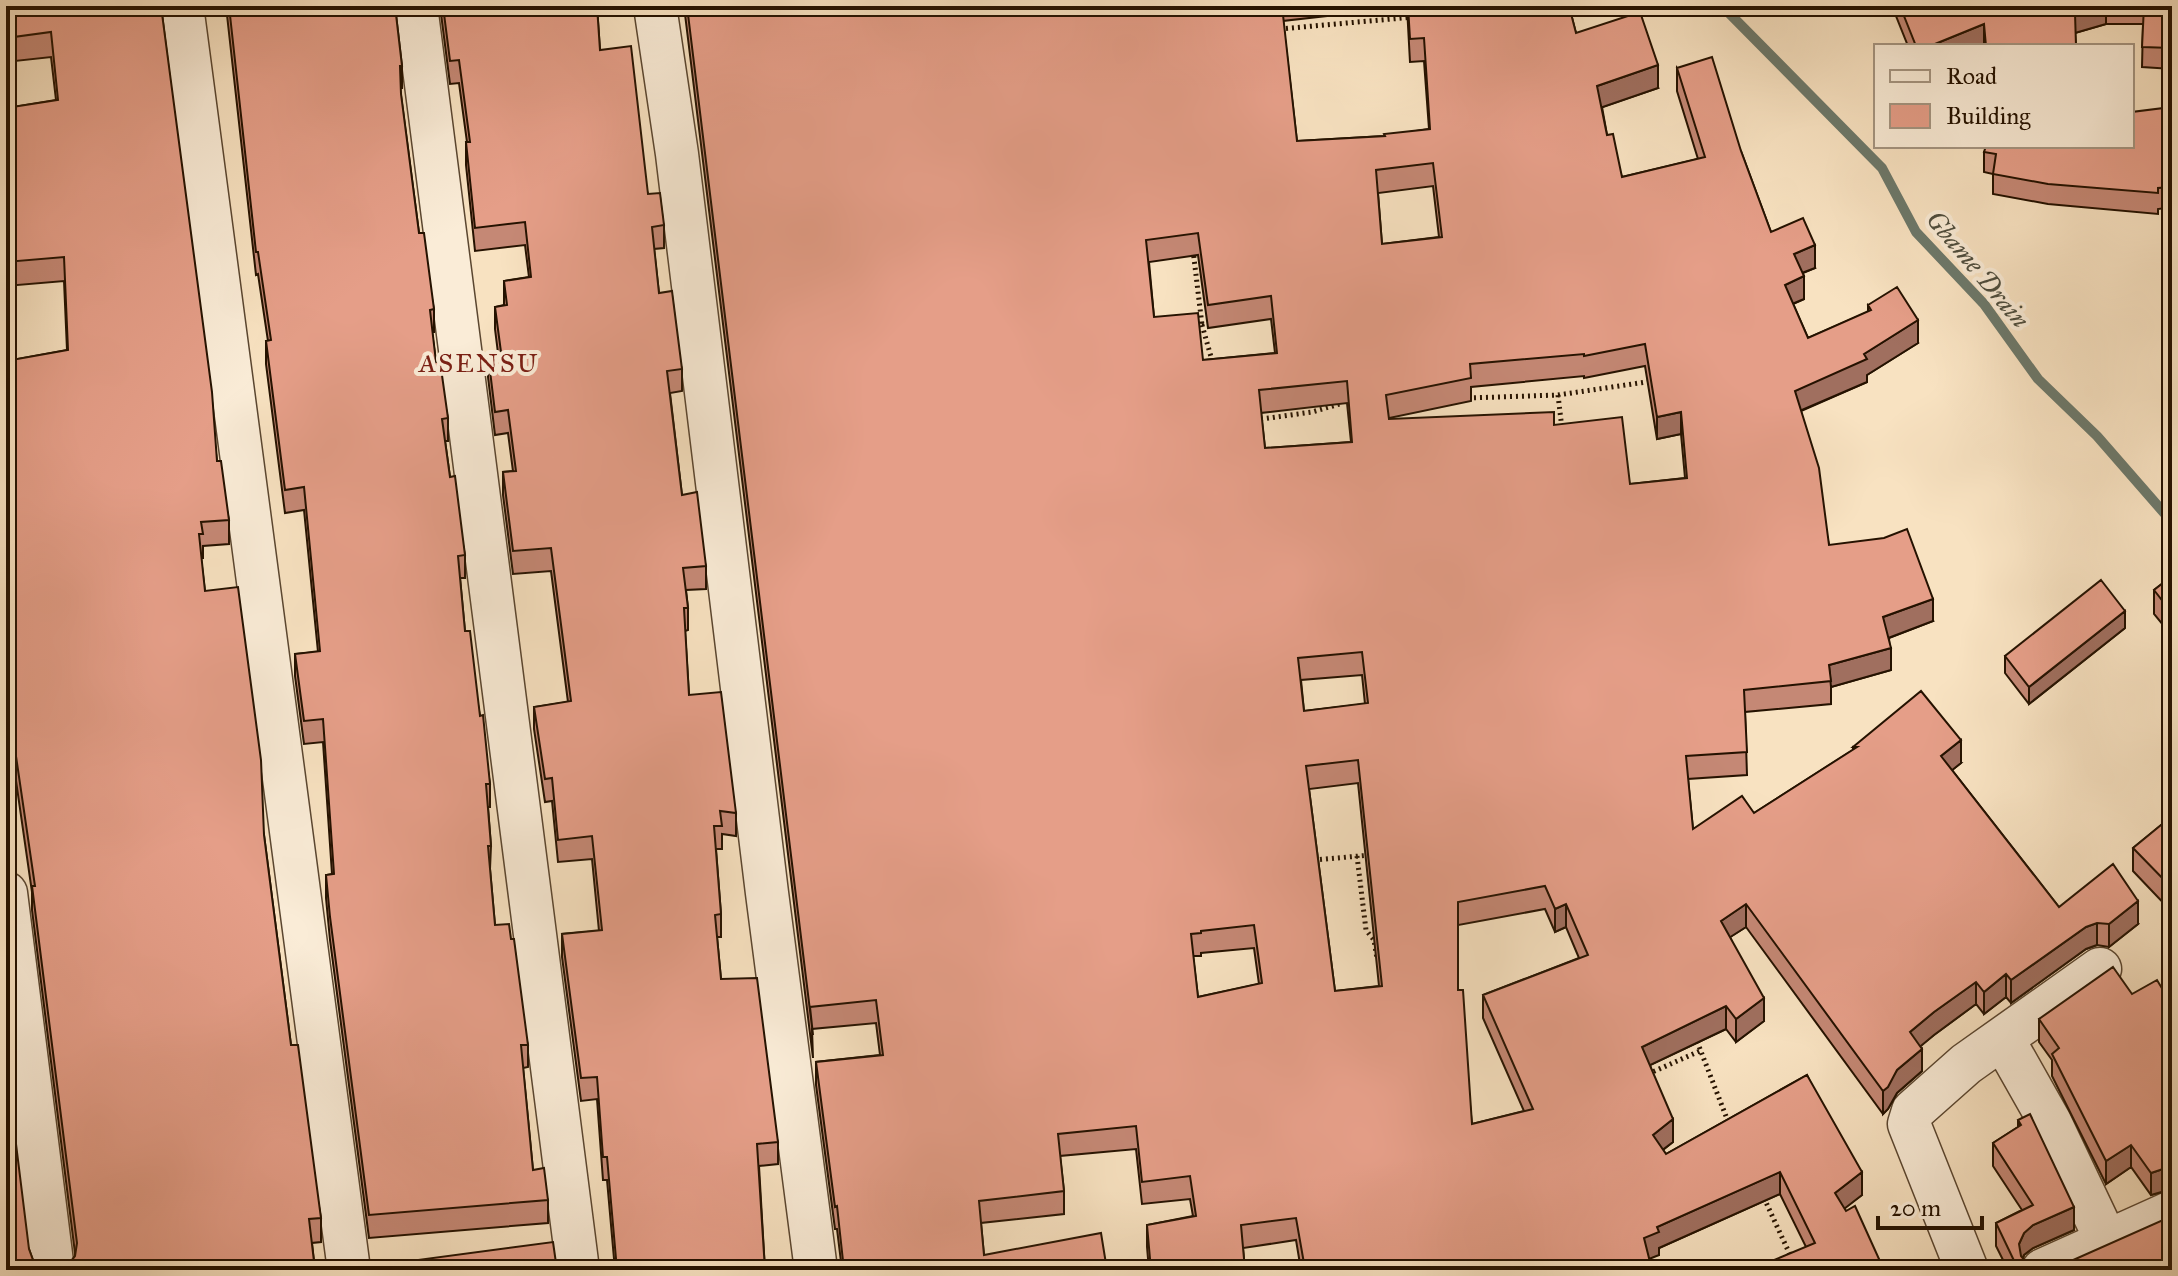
<svg xmlns="http://www.w3.org/2000/svg" width="2178" height="1276" viewBox="0 0 2178 1276" font-family="'IM FELL Great Primer',serif">
	<style>
		.lines { fill: none; stroke-linecap: round; stroke-linejoin: round }
		.stream { stroke: #6d796b; stroke-width: 10 }
		.minor-casing { stroke: #5a4630; stroke-width: 45 }
		.path { stroke: #251200; stroke-width: 5; stroke-dasharray: 2 4; stroke-linecap: butt }
		.minor { stroke: #faecd7; stroke-width: 42 }
		.wall { fill: #c58875; stroke: #251200; stroke-width: 2; fill-rule: evenodd }
		.shaded-wall { fill: #a06f5f; stroke: #251200; stroke-width: 2 }
		.building { fill: #e59e88; stroke: #251200; stroke-width: 2; fill-rule: evenodd }
		.labels { text-anchor: middle; stroke-width: 8; stroke-linejoin: round; paint-order: stroke }
		.water-label { font-size: 26px; font-style: italic; fill: #4f4e3e; stroke: #faecd7 }
		.neighbourhood-label { font-size: 26px; letter-spacing: 2px; fill: #7a1f14; stroke: #faecd7 }
	</style>
	<rect width="100%" height="100%" fill="#f8e2c1"/>
	<filter id="stains"><feTurbulence type="fractalNoise" baseFrequency=".0025" numOctaves="4"/><feColorMatrix values="0 0 0 0 .2 0 0 0 0 .09 0 0 0 0 .02 0 0 0 .5 -.17"/></filter>
	<radialGradient id="worn" r=".72"><stop offset=".6" stop-color="#630" stop-opacity="0"/><stop offset="1" stop-color="#630" stop-opacity=".3"/></radialGradient>
	<g class="lines">
		<!-- stream -->
		<path class="stream" d="M1722,6L1882,168L1916,232L1984,304L2038,379L2097,436L2172,522"/>
		<!-- minor casing -->
		<g class="minor-casing">
			<path id="minor" d="M182,6L349,1270
				M416,6L578,1270
				M655,6L677,154L767,893L816,1270
				M6,893L53,1270
				M2003,1039L2050,1122L2107,1242
				M1967,1270L1909,1124L1913,1111L1966,1064L2100,969
				M2043,1270L2172,1212"/>
		</g>
		<!-- path -->
		<path class="path" d="M1280,29L1414,17
			M1193,250L1202,325
			M1196,326L1202,325L1213,364
			M1558,395L1562,429
			M1468,398L1558,395L1653,381
			M1255,420L1312,412L1343,403
			M1357,856L1366,930L1374,940L1377,959
			M1314,860L1371,855
			M1695,1036L1729,1124
			M1648,1074L1702,1050
			M1764,1198L1797,1270"/>
		<!-- minor -->
		<use href="#minor" class="minor"/>
	</g>
	<!-- wall -->
	<path class="wall" d="M6,6H161L217,461L229,520V544L203,546V558H201L205,591L264,835L291,1045L321,1218V1242L312,1243L315,1270H6L29,1249L33,1260L43,1268L57,1270L68,1265L75,1256V1253L32,910V892L11,746H6V361L67,350L64,281L6,286V108L56,100L51,57L6,62Z
		M226,6H395L402,66V88H400L419,233L434,309V332H432L436,362L448,418V441H445L450,477L465,555V578H460L465,631L480,716L490,784V807H488L491,846L490,869L495,925L528,1045V1067L523,1068L533,1170L548,1200V1223L369,1238L330,940L326,898V875L332,874L323,742L304,744L295,676V654L318,652L304,510L285,513L266,364V341H268L258,274L256,275Z
		M440,6H597L600,50L648,194L664,225V248L654,249L659,293L682,369V391L670,393L682,495L706,566V589L686,590L688,608V630L685,631L689,695L736,813V836L722,834V849H716L721,914V937H717L721,979L778,1142V1164L759,1166L765,1270H615L607,1180H603L597,1099L581,1101L562,957V934L599,931L592,859L558,862L552,801L545,802L534,729V707L568,702L551,571L513,574L503,495V472L513,471L508,433L495,435L488,377V354L498,353L495,329V307L504,305V281L529,277L525,245L475,251L466,165V142H467L459,83L450,84Z
		M684,6H1569L1576,33L1658,88L1602,107L1607,135L1622,177L1698,159L1677,91V68L1741,151L1771,232L1815,268L1803,273L1804,299L1793,304L1808,338L1868,312V305L1918,343L1867,375V382L1801,411L1829,545L1933,621L1889,638L1891,670L1831,687V704L1745,712L1747,775L1688,779L1693,829L1754,813L1853,750V747L1961,763L1952,770L2059,907L2138,924L2109,947L2097,945L2086,949L2011,1003L2006,997L1984,1014L1976,1004L1934,1035L1920,1046L1922,1071L1897,1093L1888,1109L1883,1114L1746,927L1730,937L1764,1021L1736,1042L1726,1029L1650,1065L1673,1142L1663,1150L1666,1154L1807,1075L1862,1195L1844,1208L1884,1270L1806,1247L1780,1194L1659,1248V1255L1301,1270L1296,1240L1243,1248L1245,1270H1149L1147,1247V1225L1193,1216L1190,1199L1142,1204L1136,1149L1060,1156L1064,1191V1214L981,1223L984,1255L1107,1270H842L837,1229H835L816,1085V1062L880,1055L876,1023L812,1029L813,1058ZM1407,7L1410,62L1424,61L1429,129L1384,136L1297,141L1283,21ZM1433,186L1439,237L1382,244L1378,193ZM1198,255L1208,328L1271,319L1275,353L1203,360L1154,317L1149,262ZM1645,366L1657,439L1681,434L1685,478L1630,484L1554,425L1389,419V418L1471,401V387L1584,376V378ZM1347,403L1351,442L1265,448L1261,413ZM1362,675L1365,704L1304,711L1301,680ZM1358,783L1379,986L1335,991L1309,789ZM1545,909L1555,932L1566,927L1579,958L1483,995V1018L1524,1111L1472,1124L1458,990V925ZM1254,948L1259,984L1198,997L1193,956H1201V953Z
		M1892,6H2172V69L2142,67L2143,24H2106L2075,33L2076,46H1984V45L1980,46H1908Z
		M2172,107V207L2158,209V214L2048,204L1993,194V174L1984,172V152Z
		M2172,576V636L2154,614V590Z
		M2125,628L2029,704L2005,673V656Z
		M2172,816V912L2133,871V848Z
		M2132,994L2172,1005V1189L2151,1195L2131,1167L2106,1184L2052,1076V1060L2039,1042V1019Z
		M2018,1120L2074,1230L2033,1248L2024,1255L2023,1259L2030,1267L2038,1270H2008L1996,1246V1223L2022,1210L1993,1166V1143L2018,1127Z"/>
	<!-- shaded-wall -->
	<path class="shaded-wall" d="M1847,6H1858L1847,11Z
		M2098,6H2106V24L2075,33V13Z
		M1984,24V45L1980,46H1930Z
		M1658,65V88L1597,109V86Z
		M1815,245V268L1794,276V254Z
		M1804,276V299L1785,307V285Z
		M1918,320V343L1867,375V382L1795,413V391L1864,354Z
		M1681,412V434L1657,439V417Z
		M1933,599V621L1883,640V617Z
		M2125,611V628L2029,704V687Z
		M1891,648V670L1831,687L1829,665Z
		M1961,740V763L1941,779V756Z
		M2138,901V924L2109,947V924Z
		M1566,904V927L1555,932V909Z
		M1746,904V927L1721,943V921Z
		M2097,923V945L2086,949L2011,1003V980L2086,927Z
		M2006,974V997L1984,1014V992Z
		M1976,982V1004L1934,1035L1910,1055V1032L1934,1012Z
		M1764,998V1021L1736,1042V1019Z
		M1726,1006V1029L1642,1069V1047Z
		M1922,1049V1071L1897,1093L1888,1109L1883,1114V1091L1897,1070Z
		M1673,1119V1142L1653,1157V1135Z
		M2131,1145V1167L2106,1184V1161Z
		M2172,1166V1189L2151,1195V1173Z
		M1780,1172V1194L1659,1248V1255L1644,1261V1238L1657,1227Z
		M1862,1172V1195L1835,1216V1193Z
		M2074,1207V1230L2033,1248L2024,1255L2019,1267V1244L2024,1233L2033,1225Z"/>
	<!-- building -->
	<path class="building" d="M6,6H161L212,392L217,461H221L229,520L201,522L203,534H199L205,591L238,587L261,760L264,835L291,1045H298L321,1218L309,1219L315,1270H6V1063L29,1249L33,1260L43,1268L57,1270L68,1265L75,1256L77,1243L32,886H35L11,722H6V361L68,350L64,257L6,262V108L58,100L51,32L6,38Z
		M229,6H395L402,66H400L401,94L419,233H424L434,309L430,310L436,362L440,361L448,418L442,419L450,477L455,476L465,555L458,556L465,631H470L480,716L483,715L490,784H486L491,846H488L495,925L509,924L511,939H514L528,1045H521L533,1170L544,1168L548,1200L369,1215L330,917L326,875L334,874L323,719L304,721L295,654L320,651L304,487L285,490L266,341L271,340L258,252H256Z
		M443,6H597L600,50L631,46L648,194L660,193L664,225L652,227L659,293L672,291L682,369L667,371L682,495L697,492L706,566L683,568L688,608H684L689,695L721,692L736,813L720,811L722,826H714L721,914L715,915L721,979L757,978L778,1142L757,1144L765,1270H617L607,1157H603L597,1077L581,1078L562,934L602,930L592,836L558,840L552,778L545,779L534,707L571,701L551,548L513,551L503,472L516,471L508,410L495,412L488,354L501,352L495,307L507,305L504,281L531,277L525,222L475,228L466,142H470L459,60L450,61Z
		M687,6H1282L1297,141L1385,136L1384,134L1430,129L1424,38L1410,39L1408,6H1569L1576,33L1640,12L1658,65L1597,86L1607,135L1613,134L1622,177L1705,157L1677,68L1712,57L1741,151L1771,232L1803,218L1815,245L1794,254L1804,276L1785,285L1808,338L1871,310L1868,305L1897,287L1918,320L1864,354L1867,359L1795,391L1819,468L1829,545L1884,538L1907,529L1933,599L1883,617L1891,648L1829,665L1831,681L1744,690L1747,752L1686,756L1693,829L1742,796L1754,813L1857,747H1853L1921,691L1961,740L1941,756L2059,907L2113,864L2138,901L2109,924L2097,923L2086,927L2011,980L2006,974L1984,992L1976,982L1934,1012L1910,1032L1922,1049L1897,1070L1888,1087L1883,1091L1746,904L1721,921L1764,998L1736,1019L1726,1006L1642,1047L1673,1119L1653,1135L1666,1154L1807,1075L1862,1172L1835,1193L1846,1211L1855,1206L1884,1270H1750L1815,1243L1780,1172L1657,1227L1659,1232L1644,1238L1652,1270H1298L1305,1269L1296,1218L1241,1225L1245,1270H1151L1147,1225L1196,1216L1190,1176L1142,1182L1136,1126L1058,1134L1064,1191L979,1201L984,1255L1101,1233L1107,1270H844L837,1206L835,1207L816,1062L883,1055L876,1000L810,1007L813,1035ZM1433,163L1442,237L1382,244L1376,170ZM1198,233L1208,305L1271,296L1277,353L1203,360L1198,313L1154,317L1146,240ZM1645,344L1657,417L1681,412L1687,478L1630,484L1622,417L1554,425V412L1389,419L1386,395L1471,378L1470,364L1584,354V356ZM1347,381L1352,442L1265,448L1259,390ZM1362,652L1368,703L1304,711L1298,658ZM1358,760L1382,986L1335,991L1306,766ZM1545,886L1555,909L1566,904L1588,955L1483,995L1533,1109L1472,1124L1463,990H1458V902ZM1254,925L1262,983L1198,997L1191,934L1201,933V931Z
		M1900,6H2098L2075,13L2076,46H1986L1984,24L1930,46H1916Z
		M2144,6H2172V48L2142,47Z
		M2172,107V187L2158,188V193L2048,184L1993,174L1996,154L1984,152L1986,146H2132V112Z
		M2172,576V613L2154,590Z
		M2101,580L2125,611L2029,687L2005,656Z
		M2172,816V888L2133,848Z
		M2113,967L2132,994L2157,980L2172,1005V1166L2151,1173L2131,1145L2106,1161L2052,1054L2059,1048L2039,1019Z
		M2030,1114L2074,1207L2033,1225L2024,1233L2019,1244L2021,1256L2030,1267L2038,1270H2015L2018,1269L1996,1223L2033,1205L1993,1143L2021,1125L2018,1120Z
		M2172,1216V1270H2048L2053,1269Z
		M553,1242L557,1270H396L395,1263Z"/>
	<g class="labels">
		<!-- water labels -->
		<g class="water-label">
			<text transform="translate(1978 269) rotate(50)" y="9">Gbame Drain</text>
		</g>
		<!-- neighbourhood labels -->
		<g class="neighbourhood-label">
			<text x="479" y="372">ASENSU</text>
		</g>
	</g>
	<!-- margin -->
	<rect width="2178" height="1276" fill="none" stroke="#f8e2c1" stroke-width="32"/>
	<rect x="8" y="8" width="2162" height="1260" fill="none" stroke="#251200" stroke-width="4"/>
	<rect x="16" y="16" width="2146" height="1244" fill="none" stroke="#251200" stroke-width="2"/>
	<!-- legend -->
	<rect x="1874" y="44" width="260" height="104" fill="#faecd7" stroke="#a59581" stroke-width="2"/>
	<rect x="1890" y="70" width="40" height="12" fill="#faecd7" stroke="#a59581" stroke-width="2"/>
	<text x="1946" y="84" font-size="24" fill="#251200">Road</text>
	<rect x="1890" y="104" width="40" height="24" fill="#e59e88" stroke="#a59581" stroke-width="2"/>
	<text x="1946" y="124" font-size="24" fill="#251200">Building</text>
	<!-- scale -->
	<path d="M1878 1216v12h104v-12" fill="none" stroke="#251200" stroke-width="4"/>
	<text x="1890" y="1216" font-size="24" fill="#251200" stroke="#faecd7" stroke-width="6" paint-order="stroke">20 m</text>
	<rect width="100%" height="100%" filter="url(#stains)"/>
	<rect width="100%" height="100%" fill="url(#worn)"/>
</svg>
